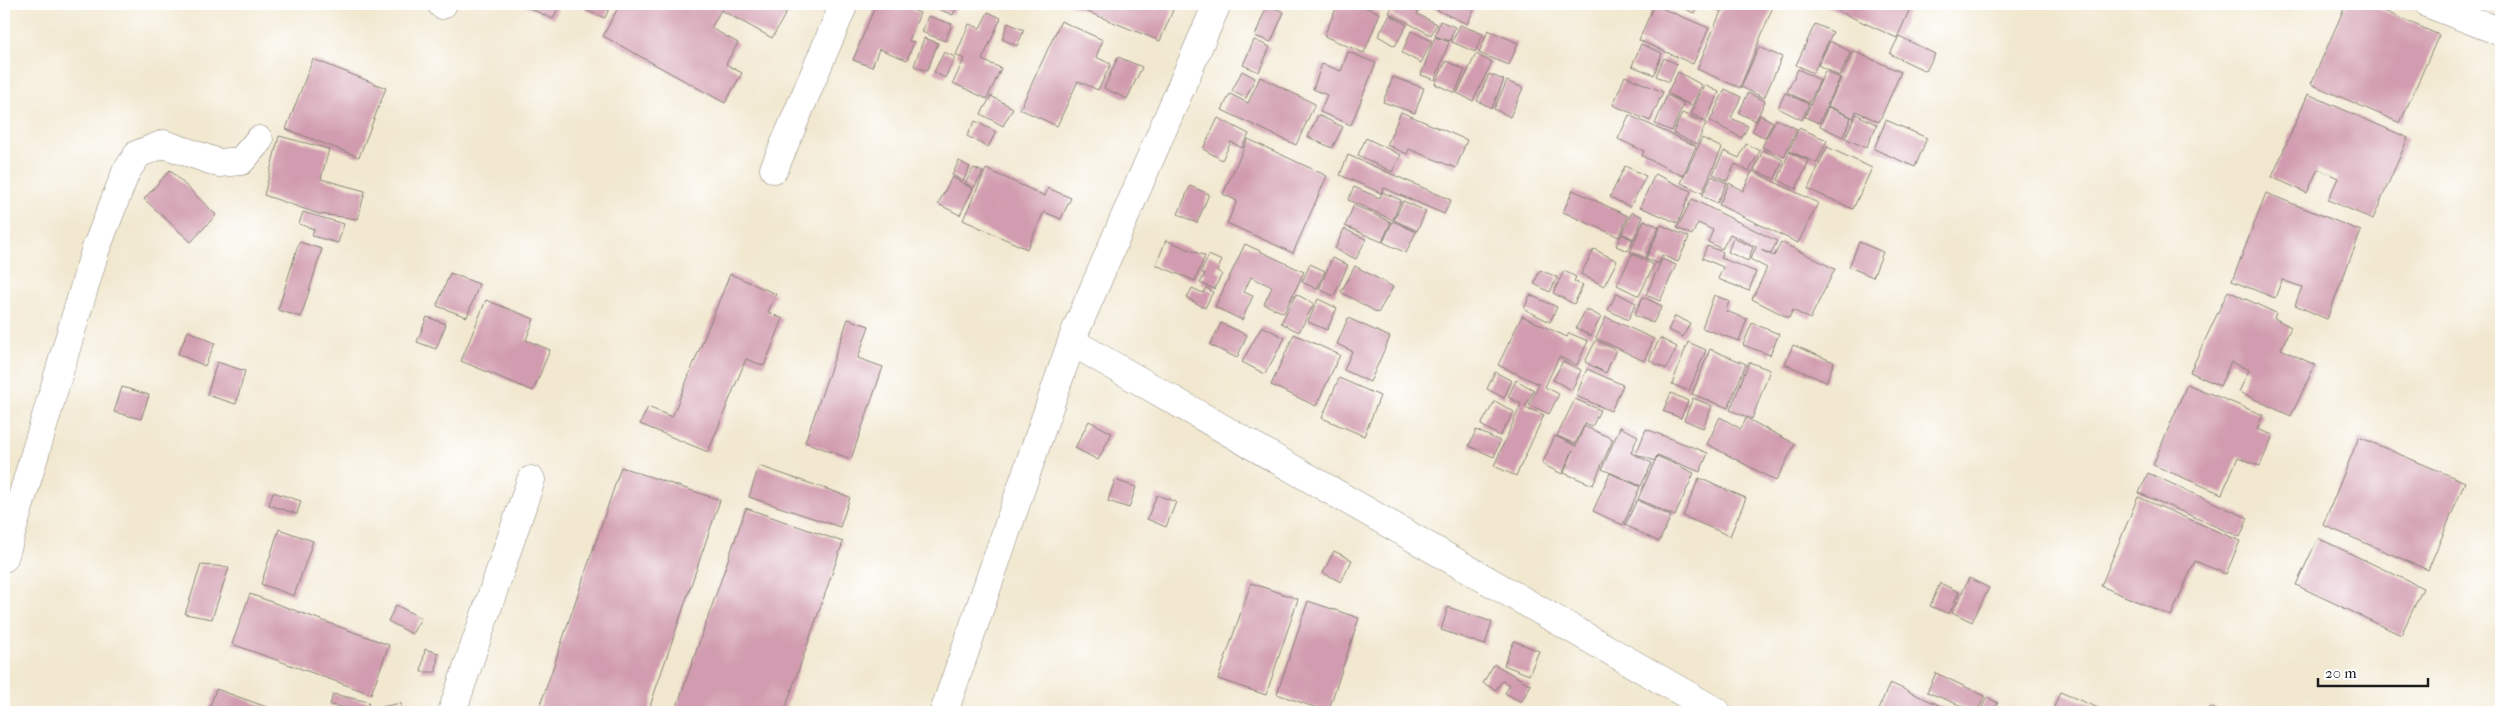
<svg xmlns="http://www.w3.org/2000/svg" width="2505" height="716" viewBox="0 0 2505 716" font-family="'IM FELL French Canon',serif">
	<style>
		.building { fill: #d19caf }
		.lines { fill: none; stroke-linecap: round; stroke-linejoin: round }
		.minor-casing { stroke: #878276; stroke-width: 29 }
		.minor { stroke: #fff; stroke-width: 28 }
	</style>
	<rect width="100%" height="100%" fill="#fff"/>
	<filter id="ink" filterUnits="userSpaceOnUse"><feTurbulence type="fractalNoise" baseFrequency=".02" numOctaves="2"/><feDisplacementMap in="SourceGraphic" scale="10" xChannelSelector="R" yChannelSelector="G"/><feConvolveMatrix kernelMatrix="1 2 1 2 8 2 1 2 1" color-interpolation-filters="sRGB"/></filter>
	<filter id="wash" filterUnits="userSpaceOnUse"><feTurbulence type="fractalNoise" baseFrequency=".0096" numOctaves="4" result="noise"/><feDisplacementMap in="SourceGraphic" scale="20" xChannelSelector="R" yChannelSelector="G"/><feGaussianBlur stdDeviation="1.12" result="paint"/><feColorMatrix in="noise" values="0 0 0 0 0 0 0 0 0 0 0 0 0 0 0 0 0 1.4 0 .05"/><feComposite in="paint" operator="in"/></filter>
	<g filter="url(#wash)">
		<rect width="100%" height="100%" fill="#f2e8d0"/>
		<g id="blocks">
			<!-- building -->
			<path class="building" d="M521,4H560L553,19Z
				M587,4H611L605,18L585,10Z
				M620,4H791L772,38L721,10L711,28L738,43L726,64L742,73L725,103L603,36Z
				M876,4H898L920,13L909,41L914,42L907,60L879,49L872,67L853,60Z
				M940,4H958L953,15L938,9Z
				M1068,4H1159L1173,10L1160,41Z
				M1338,4H1356L1380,13L1364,53L1324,36Z
				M1393,4H1417L1421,6L1417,14L1437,24L1431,35L1389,13Z
				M1424,4H1477L1467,24Z
				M1674,4H1698L1694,13Z
				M1702,4H1723L1720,11Z
				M1724,4H1774L1740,88L1697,69Z
				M1823,4H1912L1897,38Z
				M2346,4H2368L2439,35L2400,123L2311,84Z
				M1267,5L1284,12L1271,42L1255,36Z
				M1654,5L1709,28L1693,64L1639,40Z
				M988,12L1001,18L982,60L1001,68L987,99L953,83L964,59L956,55L969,24L980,28Z
				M1390,15L1407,25L1395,46L1378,36Z
				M928,16L952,24L945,41L922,32Z
				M1061,21L1103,40L1096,57L1111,64L1098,90L1078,81L1057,126L1020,109Z
				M1440,21L1455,27L1450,41L1435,36Z
				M1008,23L1024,30L1017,46L1002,39Z
				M1815,24L1833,32L1813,73L1796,65Z
				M1460,25L1483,34L1475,52L1452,42Z
				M1488,30L1518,43L1509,65L1479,53Z
				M1411,31L1432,41L1421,63L1402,53Z
				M1899,36L1935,54L1926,71L1890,54Z
				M1435,37L1449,42L1435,80L1421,75Z
				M924,38L938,43L927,71L914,66Z
				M1254,40L1270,47L1259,72L1243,65Z
				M1830,41L1851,52L1839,76L1818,65Z
				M1641,44L1662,53L1654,75L1632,66Z
				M1759,47L1782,57L1764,98L1741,87Z
				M1853,51L1901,72L1879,122L1856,111L1854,118L1828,106Z
				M944,52L955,57L945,78L934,72Z
				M1348,52L1376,63L1351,125L1320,112L1327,95L1313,89L1322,64L1341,71Z
				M1476,54L1492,62L1473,101L1457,93Z
				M1118,57L1142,67L1127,99L1104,88Z
				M1664,58L1677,64L1669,82L1656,76Z
				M313,59L386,88L359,157L286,129Z
				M1446,61L1465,70L1455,93L1435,84Z
				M1798,69L1820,80L1809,103L1787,92Z
				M1242,71L1255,78L1246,98L1232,91Z
				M1825,71L1840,78L1819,123L1805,117Z
				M1678,72L1702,85L1692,106L1667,93Z
				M1489,74L1504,80L1492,108L1477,101Z
				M1625,76L1663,92L1650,121L1613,105Z
				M1260,77L1315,104L1296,145L1222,110L1230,94L1248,103Z
				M1393,77L1424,88L1415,113L1383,102Z
				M1507,81L1523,88L1510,117L1494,109Z
				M1704,85L1719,92L1706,121L1691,114Z
				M1725,89L1741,97L1731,118L1748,126L1742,138L1710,121Z
				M1748,93L1765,101L1756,121L1739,113Z
				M1785,93L1809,104L1802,120L1778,108Z
				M2308,94L2408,138L2373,219L2328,200L2338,178L2318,169L2307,193L2272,177Z
				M1667,95L1684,103L1672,131L1655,124Z
				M991,96L1013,108L1003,126L981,114Z
				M1828,107L1851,117L1843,137L1820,126Z
				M1401,112L1467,140L1456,168L1409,149L1407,154L1387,145Z
				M1682,113L1706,123L1697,144L1673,133Z
				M1856,114L1877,125L1866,148L1845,138Z
				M1318,115L1343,127L1332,148L1308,137Z
				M1629,115L1696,146L1683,176L1642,156L1644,151L1618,139Z
				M1760,115L1773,122L1765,138L1752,131Z
				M1218,118L1249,134L1242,148L1231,142L1222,160L1203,149Z
				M1776,119L1797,129L1784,157L1762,147Z
				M1886,120L1927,138L1915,167L1874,149Z
				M975,121L996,132L988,147L967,136Z
				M1799,128L1827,140L1817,163L1789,151Z
				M279,136L329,149L321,179L365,191L358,219L319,214L264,195Z
				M1366,138L1401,155L1392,172L1358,155Z
				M1702,138L1722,148L1702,193L1681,183Z
				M1248,139L1327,176L1293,253L1227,223L1237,201L1223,194Z
				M1746,144L1760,151L1749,171L1735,164L1727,181L1713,174L1724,151L1739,158Z
				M1827,147L1872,168L1853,209L1808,189Z
				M1763,150L1783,160L1775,179L1754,170Z
				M1789,152L1809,161L1796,189L1778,180Z
				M1348,155L1451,200L1444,214L1384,188L1381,193L1340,175Z
				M959,161L970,167L963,181L952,175Z
				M1625,166L1646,176L1630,207L1610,197Z
				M974,168L983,172L974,188L965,183Z
				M986,169L1045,196L1048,188L1071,198L1061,219L1044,212L1027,249L963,220Z
				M170,170L216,215L191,242L144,199Z
				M1752,171L1818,203L1798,243L1719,205L1729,183L1743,191Z
				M1655,174L1691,191L1678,223L1640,207Z
				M1712,176L1727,183L1717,203L1702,196Z
				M952,177L973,189L960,215L938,204Z
				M1190,186L1209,194L1197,223L1178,214Z
				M1354,187L1380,198L1382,192L1401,200L1393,220L1348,200Z
				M1573,190L1628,216L1619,237L1563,212Z
				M2266,193L2361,231L2327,319L2295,305L2302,287L2282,280L2275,298L2232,281Z
				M1692,199L1777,241L1771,254L1761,250L1774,256L1781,242L1835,269L1810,319L1793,310L1789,318L1752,299L1767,268L1750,259L1756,247L1730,234L1722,249L1708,242L1713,230L1698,223L1692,235L1677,228Z
				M1403,201L1426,211L1417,231L1394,220Z
				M1354,205L1391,222L1382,242L1345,226Z
				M303,212L344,224L338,243L312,236L314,229L299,224Z
				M1632,212L1643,217L1634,239L1622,234Z
				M1644,220L1659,227L1645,258L1630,252Z
				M1393,221L1416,232L1406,253L1383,242Z
				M1661,225L1689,237L1678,262L1662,255L1658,264L1646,259Z
				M1344,229L1366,239L1356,259L1335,249Z
				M1622,234L1633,240L1628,251L1616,246Z
				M1733,238L1753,247L1748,261L1728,252Z
				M1166,240L1205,256L1195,281L1156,265Z
				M299,242L322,249L301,317L278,310Z
				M1859,242L1883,252L1873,277L1849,267Z
				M1245,244L1304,272L1284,313L1264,304L1272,287L1251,277L1244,292L1253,296L1242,320L1215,307Z
				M1707,246L1723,252L1721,258L1756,272L1749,291L1718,279L1723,267L1702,258Z
				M1594,249L1617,261L1604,286L1581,274Z
				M1632,254L1654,265L1639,296L1617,285Z
				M1209,255L1222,261L1217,271L1222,274L1214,289L1200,283L1205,274L1201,272Z
				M1332,258L1348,265L1334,296L1319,289Z
				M1662,259L1676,265L1660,301L1646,295Z
				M1310,264L1325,271L1317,289L1302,282Z
				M1355,266L1393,287L1378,313L1341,292Z
				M1540,270L1557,277L1550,292L1534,284Z
				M1564,271L1576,277L1574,281L1583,285L1574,304L1553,293Z
				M450,273L479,284L467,317L437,306Z
				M730,274L776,294L768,312L783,319L764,366L746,359L708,452L640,424L648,407L672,417Z
				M1192,288L1203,293L1206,288L1213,292L1205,308L1187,298Z
				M2228,291L2276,313L2274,318L2291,327L2281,349L2315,365L2291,416L2239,392L2249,370L2231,362L2220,386L2190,372Z
				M1617,293L1636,303L1628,320L1608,310Z
				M1296,294L1314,304L1299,332L1281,323Z
				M1530,295L1557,307L1550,322L1524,309Z
				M1714,295L1729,301L1726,311L1747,319L1739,341L1702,328Z
				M1643,297L1662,306L1653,323L1634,315Z
				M1318,299L1337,308L1327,330L1308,322Z
				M486,300L534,319L526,340L550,350L533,391L461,361Z
				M1586,309L1601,317L1591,336L1576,328Z
				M1522,316L1567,337L1569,333L1588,341L1577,365L1559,357L1545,387L1559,394L1549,414L1529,405L1539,384L1498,365Z
				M1675,316L1690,323L1683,337L1668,330Z
				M427,317L446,324L436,349L417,342Z
				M1606,317L1654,339L1644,361L1596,338Z
				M1348,318L1390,337L1370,382L1344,370L1352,351L1337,344Z
				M848,319L869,326L858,358L883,367L851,459L805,442Z
				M1221,323L1247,335L1237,358L1210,345Z
				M1752,323L1779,334L1770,355L1743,345Z
				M1262,326L1285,338L1265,374L1242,362Z
				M188,331L215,343L205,366L178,354Z
				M1294,334L1340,355L1316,406L1271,385Z
				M1660,338L1677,347L1666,369L1649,360Z
				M1596,340L1616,350L1606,373L1585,362Z
				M1688,342L1706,350L1689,391L1672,384Z
				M1793,345L1834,362L1826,382L1785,364Z
				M1710,349L1746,364L1728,408L1692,394Z
				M1563,361L1581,370L1572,390L1553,380Z
				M217,362L245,371L236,404L207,395Z
				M1749,362L1770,370L1752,419L1730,410Z
				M1587,369L1623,385L1611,411L1576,396Z
				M1495,372L1512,381L1504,398L1487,389Z
				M1339,378L1380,396L1364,436L1322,418Z
				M1516,380L1534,390L1525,407L1544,415L1516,476L1494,466L1521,404L1508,397Z
				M2187,384L2263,415L2257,429L2273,435L2260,466L2238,457L2222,494L2153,465Z
				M122,387L149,395L141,419L114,412Z
				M1671,393L1688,401L1681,418L1663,411Z
				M1693,398L1712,406L1703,428L1684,420Z
				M1575,399L1600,410L1592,427L1585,424L1586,422L1575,444L1557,436Z
				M1495,401L1514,412L1500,436L1481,425Z
				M1720,417L1741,429L1746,418L1795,444L1776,481L1707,444Z
				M1089,421L1112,433L1098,460L1075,448Z
				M1584,426L1613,439L1593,485L1564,473L1573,450L1562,474L1542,464L1555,436L1576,446Z
				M1620,427L1638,436L1631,453L1652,463L1641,486L1602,469Z
				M1646,429L1708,453L1700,472L1657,455L1655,461L1636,454Z
				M1476,430L1500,441L1494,457L1469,446Z
				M2359,437L2465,482L2428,570L2323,525Z
				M1657,456L1694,473L1675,516L1638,499Z
				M759,466L850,497L840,527L749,497Z
				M621,467L720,500L648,712H538Z
				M1610,473L1640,487L1623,525L1593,511Z
				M2148,473L2248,518L2240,537L2139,493Z
				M1699,478L1746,498L1730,536L1683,516Z
				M1115,480L1136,487L1129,508L1108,501Z
				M273,492L301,501L297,514L269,505Z
				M1157,495L1176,502L1166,527L1147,519Z
				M2138,497L2240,541L2226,574L2195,561L2171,616L2101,586Z
				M1637,500L1671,516L1659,542L1625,525Z
				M746,508L843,542L784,712H675Z
				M279,529L313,541L294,596L261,584Z
				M2318,538L2423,588L2401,635L2296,585Z
				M1334,551L1352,560L1341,582L1323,573Z
				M201,565L229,567L212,619L185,614Z
				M1969,578L1989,588L1972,622L1952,612Z
				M1251,583L1298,599L1266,695L1218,679Z
				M1940,583L1959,592L1949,614L1930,606Z
				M250,594L389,645L371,694L232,644Z
				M1308,601L1359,618L1328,712L1277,694Z
				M396,605L421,618L412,634L388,621Z
				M1448,607L1492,622L1485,645L1441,630Z
				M1514,641L1539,651L1529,675L1504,665Z
				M425,649L438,653L436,672H421Z
				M1494,664L1531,685L1521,702L1505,693L1510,685L1502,681L1496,690L1483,683Z
				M1936,673L1985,696L1977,712L1927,692Z
				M1890,683L1954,712H1877Z
				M216,689L281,712H208Z
				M2060,692L2108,712H2067L2054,707Z
				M333,694L369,702L366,712L330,705Z
				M1987,697L1998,703L1993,712H1980Z
				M401,703V712H381V707Z
				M2210,707L2222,712H2207Z"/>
		</g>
	</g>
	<g filter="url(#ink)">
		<use href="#blocks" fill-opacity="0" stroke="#878276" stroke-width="1"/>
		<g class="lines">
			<!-- minor casing -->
			<g class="minor-casing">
				<path id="minor" d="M2429,4L2501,32
					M442,5L443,4
					M774,169L844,4
					M1072,342L1717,712
					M4,558L95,251L126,172L138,154L164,144L219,163L241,161L259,140
					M452,712L531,480
					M944,712L1075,332L1217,4"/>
			</g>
			<!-- minor -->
			<use href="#minor" class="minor"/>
		</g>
	</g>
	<!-- margin -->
	<rect width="2505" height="716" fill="none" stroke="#fff" stroke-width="20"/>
	<!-- scale -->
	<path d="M2318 678v8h110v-8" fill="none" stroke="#1c1c1c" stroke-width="2.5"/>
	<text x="2325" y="678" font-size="15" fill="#1c1c1c" stroke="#ffffff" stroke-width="4" paint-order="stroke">20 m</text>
</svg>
